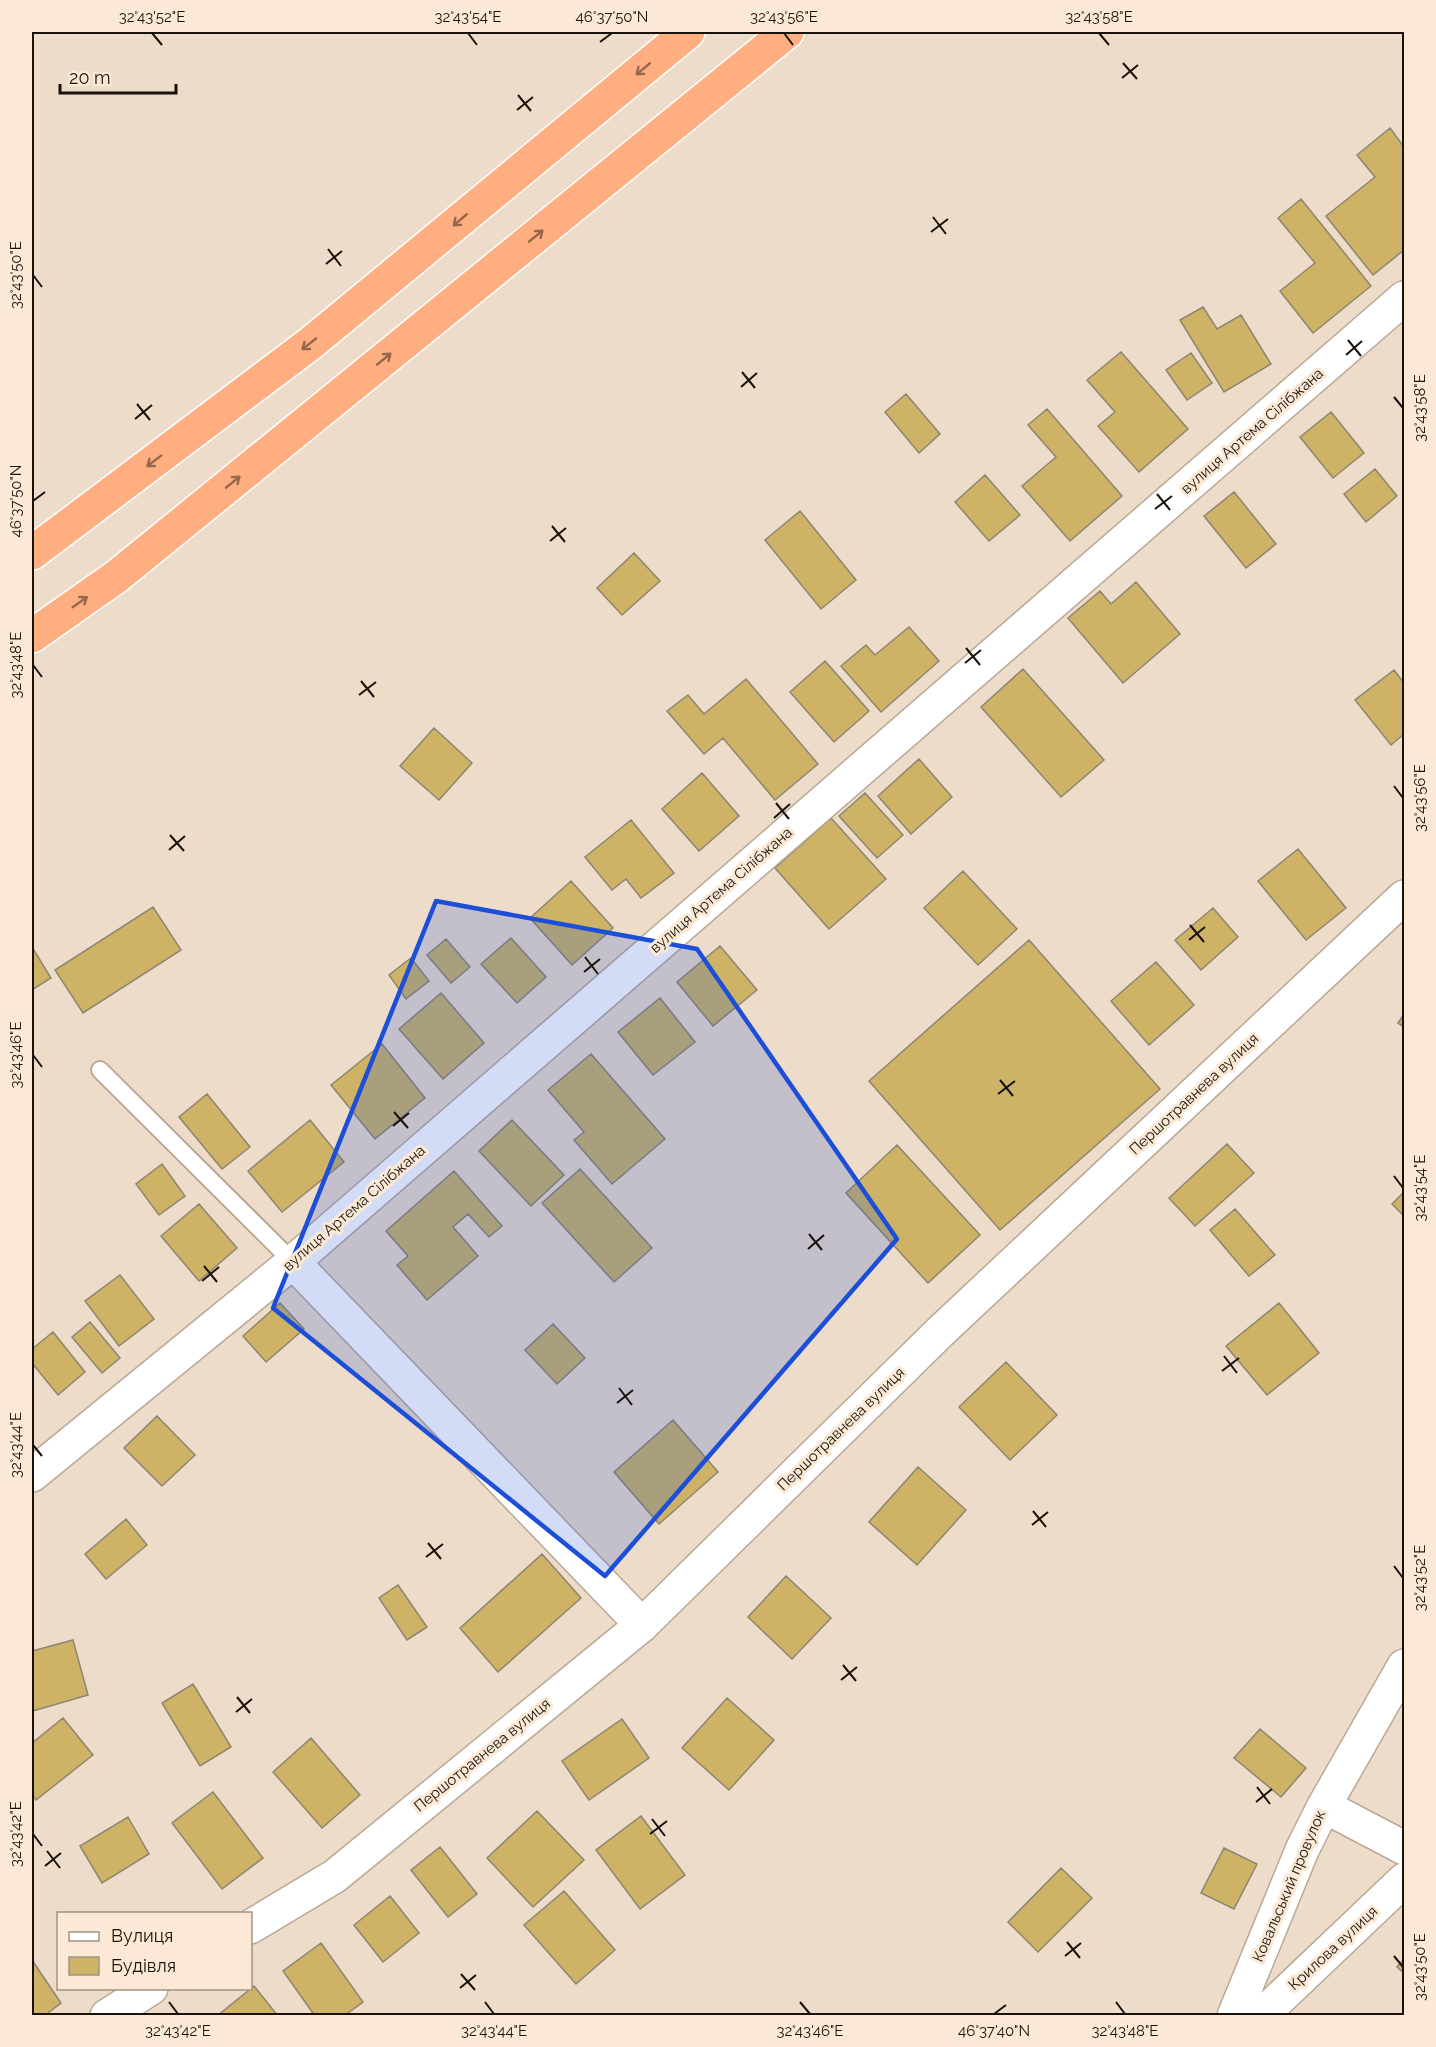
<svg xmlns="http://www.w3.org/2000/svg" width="1436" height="2047" viewBox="0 0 1436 2047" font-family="Raleway,sans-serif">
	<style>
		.building { fill: #ceb366; stroke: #8d8570; stroke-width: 1.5 }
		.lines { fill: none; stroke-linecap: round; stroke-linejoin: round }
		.service-casing { stroke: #b9a896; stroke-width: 20 }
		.minor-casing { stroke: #b9a896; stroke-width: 36 }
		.tertiary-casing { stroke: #b9a896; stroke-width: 36 }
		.trunk-casing { stroke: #fff; stroke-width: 36 }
		.service { stroke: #fff; stroke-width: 16 }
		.minor { stroke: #fff; stroke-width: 33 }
		.tertiary { stroke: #fff; stroke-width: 33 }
		.trunk { stroke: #feae80; stroke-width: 33 }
		.oneway { stroke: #96684b }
		.marked { fill: #1d4ed8; fill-opacity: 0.2; stroke: #1d4ed8; stroke-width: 4.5; stroke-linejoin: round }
		.ticks { fill: none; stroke: #18120b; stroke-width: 2 }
		.labels { text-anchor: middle; stroke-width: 6; stroke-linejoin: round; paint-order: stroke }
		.street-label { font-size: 15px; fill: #18120b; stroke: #fbe9d6 }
		.neatline { fill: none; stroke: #18120b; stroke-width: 2 }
		.ticks-label { font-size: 15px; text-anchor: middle; fill: #18120b }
	</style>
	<rect width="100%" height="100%" fill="#eddcc9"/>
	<!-- building -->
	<path class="building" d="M1390,128L1404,147V250L1373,275L1326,216L1375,177L1357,155Z
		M1301,199L1371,286L1313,333L1280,291L1315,263L1278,218Z
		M1203,307L1217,329L1241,315L1271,364L1224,392L1180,320Z
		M1121,352L1188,429L1139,472L1098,426L1115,412L1087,380Z
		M1191,353L1212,383L1187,400L1166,370Z
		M906,394L940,434L919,453L885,412Z
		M1047,409L1122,496L1070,541L1022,486L1056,457L1028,425Z
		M1331,412L1364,453L1333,478L1300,437Z
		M1375,469L1397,496L1366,522L1344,494Z
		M985,475L1020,515L989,541L955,502Z
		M1234,492L1276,544L1246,568L1204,516Z
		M800,511L856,580L821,609L765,540Z
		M634,553L660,581L622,615L597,588Z
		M1136,582L1180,634L1123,683L1068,618L1100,591L1111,604Z
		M909,627L939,661L881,712L841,666L866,645L875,655Z
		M825,661L869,711L834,742L790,692Z
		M1023,669L1104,760L1061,797L981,707Z
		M1394,670L1404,683V734L1391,745L1355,700Z
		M746,679L818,764L775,800L723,738L704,754L667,711L688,695L704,714Z
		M434,728L472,763L439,800L400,766Z
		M919,759L952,797L911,834L878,796Z
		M702,773L739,816L699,851L662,809Z
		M865,793L903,835L877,858L839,816Z
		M831,818L886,879L829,929L775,868Z
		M631,820L674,873L641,898L626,879L612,890L585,857Z
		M1298,849L1346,908L1306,940L1258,881Z
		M963,871L1017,929L978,965L924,908Z
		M571,881L613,928L572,965L530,918Z
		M153,907L181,950L83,1013L55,970Z
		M1213,908L1238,937L1201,970L1175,940Z
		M511,938L546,977L517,1003L481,964Z
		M446,939L470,967L451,983L427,955Z
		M1029,940L1160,1089L1000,1230L869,1081Z
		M720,946L757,990L713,1026L677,982Z
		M32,947L51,978L32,990Z
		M411,958L429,981L406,999L389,975Z
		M1156,962L1194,1005L1149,1045L1111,1001Z
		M441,993L484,1043L443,1079L399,1029Z
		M660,998L695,1042L653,1075L618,1032Z
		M1404,1014V1027L1398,1023Z
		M382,1044L425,1098L375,1139L331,1085Z
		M591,1054L665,1139L612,1184L574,1140L584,1132L548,1090Z
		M207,1094L250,1147L222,1169L179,1117Z
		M310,1120L344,1162L282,1212L248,1171Z
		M512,1120L564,1175L531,1206L479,1151Z
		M1227,1144L1254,1173L1195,1226L1169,1198Z
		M897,1145L980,1235L928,1283L846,1193Z
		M162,1164L185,1196L159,1215L136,1184Z
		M580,1169L652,1248L614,1282L542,1203Z
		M454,1171L502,1226L489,1237L468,1214L453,1227L478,1256L427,1300L397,1265L408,1256L386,1231Z
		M1404,1192V1216L1392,1204Z
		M199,1204L237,1248L199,1281L161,1236Z
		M1235,1209L1275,1255L1249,1276L1210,1230Z
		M120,1275L154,1319L119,1346L85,1301Z
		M280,1303L304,1329L266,1362L243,1336Z
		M1279,1303L1319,1353L1267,1395L1226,1346Z
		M90,1322L120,1358L102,1373L72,1337Z
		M553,1324L585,1358L557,1384L525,1350Z
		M53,1332L85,1372L58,1395L32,1363V1349Z
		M1006,1362L1057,1415L1010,1460L959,1407Z
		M157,1416L195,1455L162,1486L124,1448Z
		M673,1420L718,1472L659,1524L614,1472Z
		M918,1467L966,1510L917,1565L869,1522Z
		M126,1519L147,1545L106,1579L85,1554Z
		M542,1554L581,1598L498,1672L460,1628Z
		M786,1576L831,1618L792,1659L748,1617Z
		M398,1585L427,1627L407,1640L379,1598Z
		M73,1640L88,1695L33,1711L32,1651Z
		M193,1684L231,1747L200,1766L162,1703Z
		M727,1698L774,1740L729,1790L682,1748Z
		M63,1718L93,1755L36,1800L32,1794V1743Z
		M622,1719L649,1758L589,1800L562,1761Z
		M1260,1729L1306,1768L1281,1797L1234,1758Z
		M311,1738L360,1795L322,1828L273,1772Z
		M213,1792L263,1858L222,1889L172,1823Z
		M537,1811L584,1860L533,1907L487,1858Z
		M641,1816L685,1875L640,1909L596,1850Z
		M128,1817L149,1854L102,1883L80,1846Z
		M440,1847L477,1894L448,1917L411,1870Z
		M1224,1848L1257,1864L1234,1909L1201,1893Z
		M1061,1868L1092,1898L1038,1952L1008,1922Z
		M564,1891L615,1950L576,1984L524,1925Z
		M390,1896L419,1933L383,1962L354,1925Z
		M321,1943L363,2002L344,2016H315L283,1971Z
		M1404,1959V1973L1397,1967Z
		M32,1960L61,2003L44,2016H32Z
		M254,1986L278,2016H217Z"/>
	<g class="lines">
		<!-- service casing -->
		<g class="service-casing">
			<path id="service" d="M100,1070L293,1262"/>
		</g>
		<!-- minor casing -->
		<g class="minor-casing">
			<path id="minor" d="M293,1262L642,1625
				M32,1475L293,1262L1404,298
				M1324,1806L1404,1848
				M1234,2016L1302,1850L1324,1806L1404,1666"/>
		</g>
		<!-- tertiary casing -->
		<g class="tertiary-casing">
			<path id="tertiary" d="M250,1927L335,1876L642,1625L940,1332L1404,897
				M107,2016L151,1988
				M1261,2016L1404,1880"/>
		</g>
		<!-- trunk casing -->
		<g class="trunk-casing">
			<path id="trunk" d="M32,553L311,343L688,32
				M32,636L116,577L787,32"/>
		</g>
		<!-- service -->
		<use href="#service" class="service"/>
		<!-- minor -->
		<use href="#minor" class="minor"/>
		<!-- tertiary -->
		<use href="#tertiary" class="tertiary"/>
		<!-- trunk -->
		<use href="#trunk" class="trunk"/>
	</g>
	<!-- one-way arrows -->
	<defs><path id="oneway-shaft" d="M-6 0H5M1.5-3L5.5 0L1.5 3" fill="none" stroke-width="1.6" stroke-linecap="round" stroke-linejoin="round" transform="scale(1.5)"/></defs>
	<g class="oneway">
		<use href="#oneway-shaft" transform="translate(643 69) rotate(140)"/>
		<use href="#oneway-shaft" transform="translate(460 220) rotate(140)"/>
		<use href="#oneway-shaft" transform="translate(536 236) rotate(-39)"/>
		<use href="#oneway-shaft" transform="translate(309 344) rotate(142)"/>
		<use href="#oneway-shaft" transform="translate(384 359) rotate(-39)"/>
		<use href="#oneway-shaft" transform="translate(154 461) rotate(143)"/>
		<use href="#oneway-shaft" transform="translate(233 482) rotate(-39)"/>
		<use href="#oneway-shaft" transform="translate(80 602) rotate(-35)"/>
	</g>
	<!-- marked area -->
	<path class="marked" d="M436,901L697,949L897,1239L605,1576L273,1308Z"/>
	<!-- ticks -->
	<path class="ticks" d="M152,33L162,45M468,33L477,45M784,33L793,45M1099,33L1109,45M600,42L612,33M1123,63L1137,79M1122,78L1138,65M518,95L531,111M517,110L533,97M933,217L946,234M931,232L948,219M328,249L341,266M326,264L342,251M33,275L42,287M1348,340L1361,356M1346,355L1362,341M742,372L755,388M741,387L757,373M1394,397L1403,408M137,404L150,420M135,419L152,405M1157,494L1170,510M33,501L45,492M1155,509L1172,496M552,526L565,542M550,541L566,528M966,648L980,665M965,663L981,650M33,665L42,677M361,681L374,697M359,695L376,682M1394,786L1403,798M776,803L789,819M774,818L790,804M170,835L184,851M169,850L185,836M1190,925L1204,942M1189,940L1205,927M585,957L598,974M584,972L600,959M33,1055L42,1067M1000,1080L1013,1096M998,1094L1015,1081M394,1112L408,1128M393,1126L409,1113M1394,1176L1403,1188M809,1234L822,1250M808,1249L824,1235M204,1266L217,1282M202,1281L219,1267M1224,1356L1237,1373M1222,1371L1239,1358M619,1388L632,1405M617,1403L633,1390M33,1445L42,1456M1033,1511L1046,1527M1032,1525L1048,1512M428,1543L441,1559M426,1557L443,1544M1394,1566L1403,1578M843,1665L856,1681M841,1680L857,1667M237,1697L250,1713M236,1712L252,1699M1257,1787L1270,1804M1256,1802L1272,1789M652,1819L665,1836M33,1834L42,1846M650,1834L667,1821M47,1851L60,1868M45,1866L61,1853M1067,1942L1080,1958M1065,1956L1081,1943M1394,1956L1403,1967M461,1974L475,1990M460,1988L476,1975M169,2002L178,2014M485,2002L494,2014M800,2002L810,2014M1116,2002L1125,2014M994,2014L1006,2005"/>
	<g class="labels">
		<!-- street labels -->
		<g class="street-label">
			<text transform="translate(1252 431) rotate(-41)" y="5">вулиця Артема Сілібжана</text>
			<text transform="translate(721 890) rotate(-41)" y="5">вулиця Артема Сілібжана</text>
			<text transform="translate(1194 1094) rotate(-43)" y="5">Першотравнева вулиця</text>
			<text transform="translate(354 1208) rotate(-41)" y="5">вулиця Артема Сілібжана</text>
			<text transform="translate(841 1429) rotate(-44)" y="5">Першотравнева вулиця</text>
			<text transform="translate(482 1755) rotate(-39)" y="5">Першотравнева вулиця</text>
			<text transform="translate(1289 1886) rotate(-67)" y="5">Ковальський провулок</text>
			<text transform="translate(1333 1948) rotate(-43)" y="5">Крилова вулиця</text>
		</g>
	</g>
	<!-- border -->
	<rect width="1436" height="2047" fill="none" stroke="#fbe9d6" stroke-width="66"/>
	<!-- legend -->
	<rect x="57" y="1912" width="195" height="78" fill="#fbe9d6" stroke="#a09385" stroke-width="1.5"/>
	<rect x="69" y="1932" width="30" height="9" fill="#ffffff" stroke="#a09385" stroke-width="1.5"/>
	<text x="111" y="1942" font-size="18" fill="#18120b">Вулиця</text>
	<rect x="69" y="1957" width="30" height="18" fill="#ceb366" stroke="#a09385" stroke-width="1.5"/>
	<text x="111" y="1972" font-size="18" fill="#18120b">Будівля</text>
	<!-- scale -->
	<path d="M60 84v9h116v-9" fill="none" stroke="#18120b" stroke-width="3"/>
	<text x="69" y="84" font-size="18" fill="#18120b" stroke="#fbe9d6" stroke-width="4.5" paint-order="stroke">20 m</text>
	<rect x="33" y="33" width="1370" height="1981" class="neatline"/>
	<g class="ticks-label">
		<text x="152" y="22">32°43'52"E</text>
		<text x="468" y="22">32°43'54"E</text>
		<text x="612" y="22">46°37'50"N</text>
		<text x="784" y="22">32°43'56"E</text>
		<text x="1099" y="22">32°43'58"E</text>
		<text transform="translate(16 275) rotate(-90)" y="5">32°43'50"E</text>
		<text transform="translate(1420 408) rotate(-90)" y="5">32°43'58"E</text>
		<text transform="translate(16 501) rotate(-90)" y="5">46°37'50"N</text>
		<text transform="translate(16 665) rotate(-90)" y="5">32°43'48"E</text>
		<text transform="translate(1420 798) rotate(-90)" y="5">32°43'56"E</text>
		<text transform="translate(16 1055) rotate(-90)" y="5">32°43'46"E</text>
		<text transform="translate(1420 1188) rotate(-90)" y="5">32°43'54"E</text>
		<text transform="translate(16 1445) rotate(-90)" y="5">32°43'44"E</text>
		<text transform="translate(1420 1578) rotate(-90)" y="5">32°43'52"E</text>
		<text transform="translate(16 1834) rotate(-90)" y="5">32°43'42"E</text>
		<text transform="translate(1420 1967) rotate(-90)" y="5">32°43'50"E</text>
		<text x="178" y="2036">32°43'42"E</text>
		<text x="494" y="2036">32°43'44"E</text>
		<text x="810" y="2036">32°43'46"E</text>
		<text x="994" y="2036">46°37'40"N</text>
		<text x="1125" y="2036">32°43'48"E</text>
	</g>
</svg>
